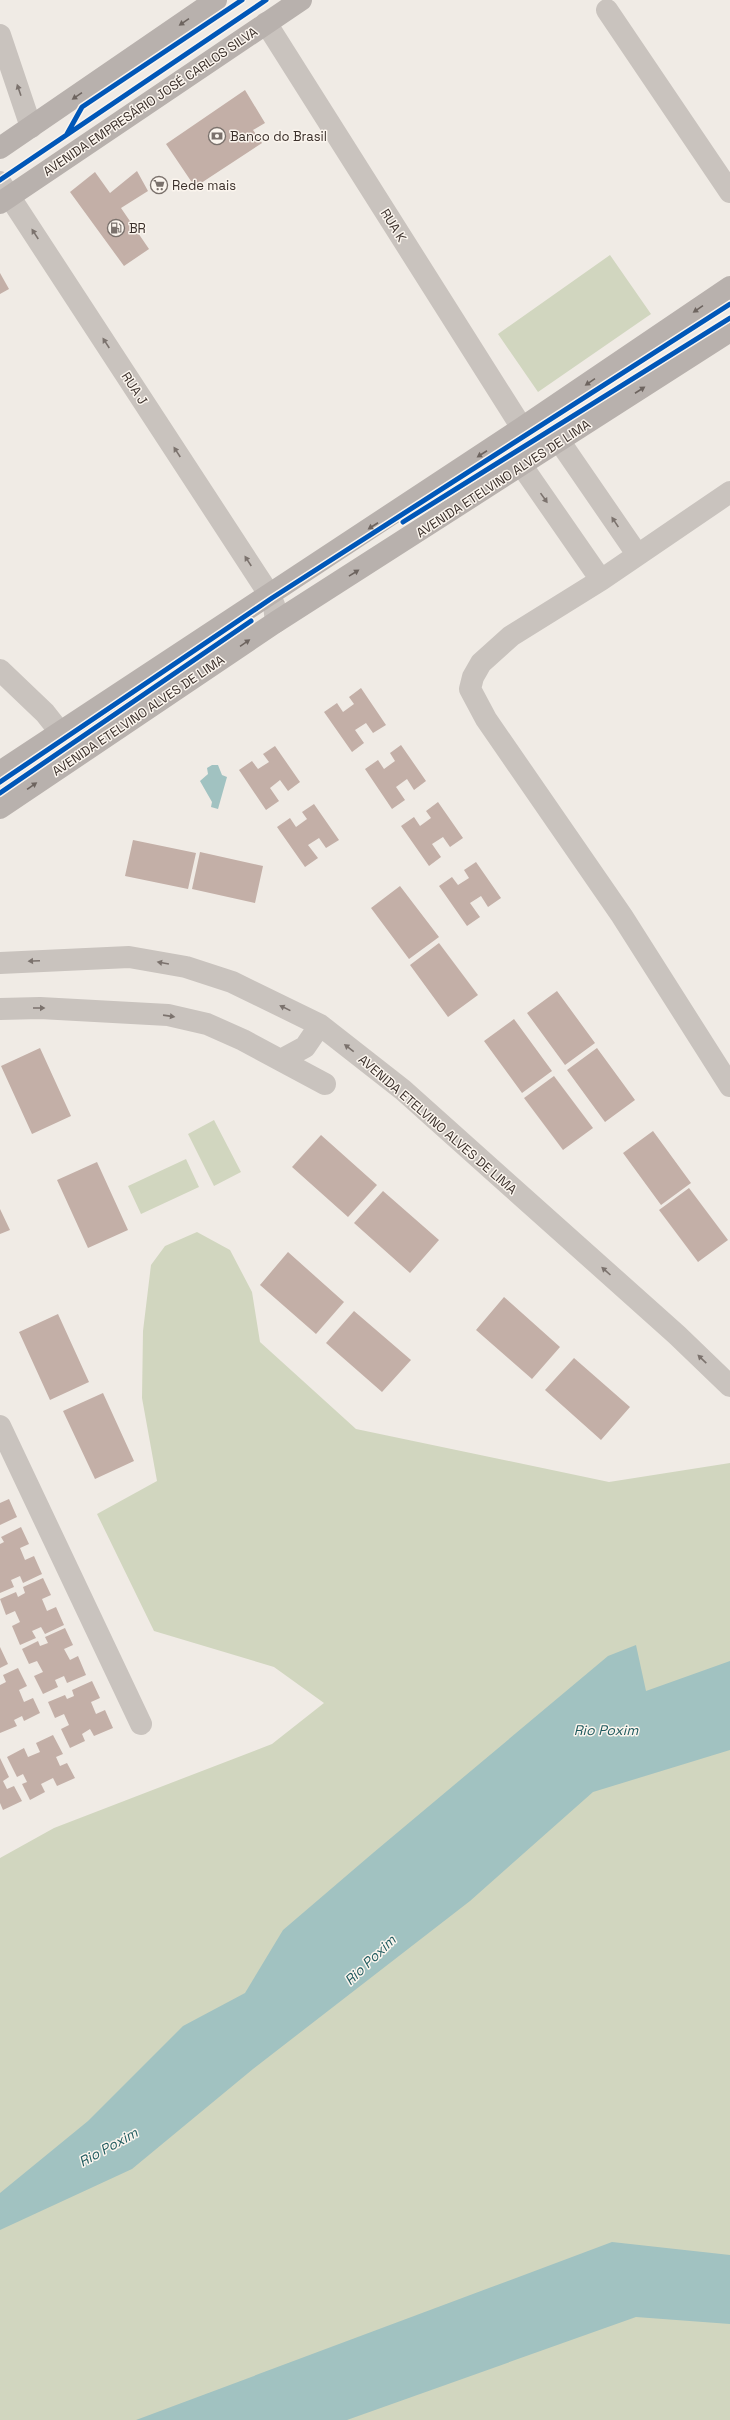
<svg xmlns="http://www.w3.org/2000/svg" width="730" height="2420" viewBox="0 0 730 2420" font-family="'Space Grotesk',sans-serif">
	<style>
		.green { fill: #d1d6bf }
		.water { fill: #a1c2c1 }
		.building { fill: #c3afa7 }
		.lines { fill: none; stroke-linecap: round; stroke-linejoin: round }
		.minor { stroke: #c9c3be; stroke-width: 22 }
		.major { stroke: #b8b1ad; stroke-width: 22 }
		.cycleway-casing { stroke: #fbf5ee; stroke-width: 8 }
		.cycleway { stroke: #0057b8; stroke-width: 5 }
		.oneway { fill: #6d645f }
		.oneway2 { fill: #7b726d }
		.labels { text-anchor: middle; stroke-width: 3; stroke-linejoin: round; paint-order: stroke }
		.street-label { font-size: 13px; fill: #3b302b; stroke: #fbf5ee }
		.poi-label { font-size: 13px; fill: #3b302b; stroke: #fbf5ee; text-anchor: start }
		.water-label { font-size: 14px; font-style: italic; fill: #1f5a5e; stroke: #fbf5ee }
	</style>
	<rect width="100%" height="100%" fill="#f0ebe5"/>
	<!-- green -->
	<path class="green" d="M610,255L651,314L538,392L498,334Z
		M214,1120L241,1172L214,1186L188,1134Z
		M186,1159L199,1187L141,1214L128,1186Z
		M197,1232L230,1250L252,1292L260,1342L356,1429L609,1482L730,1463V2420H0V1858L54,1828L272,1744L324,1703L274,1667L154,1631L97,1514L157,1481L142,1398L143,1331L151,1265L165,1246Z"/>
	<!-- water -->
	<path class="water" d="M212,765H218L222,775L227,777L218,809L211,807L212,802L200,781L208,774L207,768Z
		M636,1645L646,1691L730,1661V1750L593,1792L470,1901L253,2069L132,2169L0,2230V2193L88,2121L183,2026L245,1993L283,1930L373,1853L608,1656Z
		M612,2242L730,2255V2324L636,2317L347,2420H136Z"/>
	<!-- building -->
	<path class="building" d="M245,90L265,123L253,130L262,143L195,187L166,144Z
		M137,171L148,191L121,208L149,249L124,266L70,192L95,172L110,193Z
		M0,273L9,289L0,294Z
		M361,688L386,725L373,733L366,723L355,730L364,743L352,752L324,712L337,703L343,712L354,704L349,697Z
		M401,745L426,781L414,790L407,779L396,787L405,800L392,809L365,769L378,760L384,769L395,761L390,753Z
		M275,746L300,782L288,791L280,780L270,788L279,801L266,810L239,770L252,761L258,769L269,762L263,754Z
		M438,802L463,838L450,847L443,837L432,844L441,857L429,866L401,826L414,817L420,826L431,818L426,811Z
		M314,804L339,840L326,848L319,838L308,845L318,858L305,867L277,827L290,818L296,827L307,819L302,812Z
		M133,840L196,853L188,889L125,876Z
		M200,852L263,866L255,903L192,889Z
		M476,862L501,898L488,907L481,896L470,903L480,917L467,926L439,886L452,877L458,885L469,878L464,870Z
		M400,886L439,937L409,959L371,908Z
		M439,943L478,995L448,1017L410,965Z
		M557,991L595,1043L565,1065L527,1013Z
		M514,1019L552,1071L522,1093L484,1041Z
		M40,1048L71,1116L32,1134L1,1066Z
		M597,1048L635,1100L605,1122L567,1070Z
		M554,1076L593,1128L563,1150L524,1098Z
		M653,1131L691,1183L661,1205L623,1153Z
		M321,1135L377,1185L348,1217L292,1167Z
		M97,1162L128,1230L88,1248L57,1180Z
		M689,1188L728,1240L698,1262L659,1210Z
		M383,1191L439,1240L410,1273L354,1223Z
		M0,1209L10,1230L0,1234Z
		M288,1252L344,1302L316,1334L260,1285Z
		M504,1297L560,1347L532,1379L476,1330Z
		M354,1311L411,1360L382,1392L326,1343Z
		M58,1314L89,1382L50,1400L19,1332Z
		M574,1358L630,1407L601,1440L545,1390Z
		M103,1393L134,1461L95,1479L63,1411Z
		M9,1499L17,1517L0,1525V1503Z
		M21,1527L29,1544L20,1548L25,1560L34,1556L42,1574L23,1583L20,1576L11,1580L14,1587L0,1593V1544L4,1542L1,1537Z
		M43,1578L51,1595L42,1599L47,1611L56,1607L64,1625L45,1634L41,1627L32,1631L36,1638L20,1645L12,1626L20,1622L15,1611L6,1615L0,1599L16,1592L18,1597L25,1593L23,1587Z
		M65,1628L73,1645L64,1649L70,1660L78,1656L86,1675L67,1683L64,1676L55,1680L58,1687L43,1694L34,1676L43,1672L37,1661L29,1664L22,1649L38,1641L40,1646L48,1643L45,1637Z
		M0,1647L8,1664L0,1668Z
		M18,1668L27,1686L19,1690L24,1702L33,1698L40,1713L24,1721L22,1716L14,1720L17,1726L0,1733V1685L6,1682L3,1675Z
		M92,1681L100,1698L91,1702L96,1714L105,1710L113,1728L94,1736L90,1729L82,1734L85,1741L70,1748L61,1729L69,1725L64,1714L55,1718L48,1702L65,1695L67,1699L74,1696L72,1690Z
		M53,1735L63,1754L56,1757L60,1766L67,1763L75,1778L57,1786L53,1778L41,1784L45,1792L30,1800L22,1784L27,1782L23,1774L17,1777L7,1757L24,1748L28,1757L40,1752L36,1743Z
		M0,1758L9,1777L3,1781L7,1789L14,1786L22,1801L3,1810L0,1803Z"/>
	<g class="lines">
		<!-- minor -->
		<path class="minor" d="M607,10L730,192
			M266,23L522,428
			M0,35L31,127
			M0,182L269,594L274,605L276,622
			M560,442L637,554
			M522,466L601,580
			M730,492L601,580L511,636L481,663L473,677L470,689L486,719L622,916L730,1086
			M0,670L45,713L60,732
			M0,963L129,957L186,967L232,982L320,1025L403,1090L677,1335L730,1386
			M0,1009L40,1008L168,1015L207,1024L243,1040L325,1084
			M281,1060L305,1047L320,1025
			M0,1426L141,1724"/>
		<!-- major -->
		<path class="major" d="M0,148L216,0
			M0,203L301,0
			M0,772L522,428L730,287
			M0,808L276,622L730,331"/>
		<!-- cycleway casing -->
		<g class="cycleway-casing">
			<path id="cycleway" d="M67,134L82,107L242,0
				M0,180L266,0
				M403,522L730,318
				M0,782L272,598L730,304
				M0,793L251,621"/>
		</g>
		<!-- cycleway -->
		<use href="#cycleway" class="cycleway"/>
	</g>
	<!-- one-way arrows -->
	<defs><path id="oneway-solid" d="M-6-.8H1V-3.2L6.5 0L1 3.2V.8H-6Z"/></defs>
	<g class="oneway">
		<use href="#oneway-solid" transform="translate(184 22) rotate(146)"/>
		<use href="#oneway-solid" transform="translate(77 96) rotate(146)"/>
		<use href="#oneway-solid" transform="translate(698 309) rotate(146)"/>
		<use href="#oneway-solid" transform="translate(590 382) rotate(146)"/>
		<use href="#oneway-solid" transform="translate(640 390) rotate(-33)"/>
		<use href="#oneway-solid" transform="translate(482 454) rotate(147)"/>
		<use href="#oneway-solid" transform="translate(373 526) rotate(147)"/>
		<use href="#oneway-solid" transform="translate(354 573) rotate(-32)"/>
		<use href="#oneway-solid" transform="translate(245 643) rotate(-34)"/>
		<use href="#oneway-solid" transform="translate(32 786) rotate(-35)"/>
	</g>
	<g class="oneway2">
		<use href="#oneway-solid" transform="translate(19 90) rotate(-109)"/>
		<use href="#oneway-solid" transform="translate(35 234) rotate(-123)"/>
		<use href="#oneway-solid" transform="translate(106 343) rotate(-123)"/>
		<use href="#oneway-solid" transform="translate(177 452) rotate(-123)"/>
		<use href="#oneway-solid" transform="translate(544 498) rotate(55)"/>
		<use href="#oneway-solid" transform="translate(615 522) rotate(-124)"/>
		<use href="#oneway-solid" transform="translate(248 561) rotate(-123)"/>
		<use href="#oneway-solid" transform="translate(34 961) rotate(177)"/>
		<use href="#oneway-solid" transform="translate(163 963) rotate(-170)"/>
		<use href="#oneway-solid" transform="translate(39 1008)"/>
		<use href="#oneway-solid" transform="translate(285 1008) rotate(-154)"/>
		<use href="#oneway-solid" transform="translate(169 1016) rotate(8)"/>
		<use href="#oneway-solid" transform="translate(349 1048) rotate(-142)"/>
		<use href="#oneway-solid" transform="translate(606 1271) rotate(-138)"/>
		<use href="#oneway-solid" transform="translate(702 1359) rotate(-136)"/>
	</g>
	<!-- icons -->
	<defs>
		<g id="bank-ring" transform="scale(0.9)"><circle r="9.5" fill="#fbf5ee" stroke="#7a716c" stroke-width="1.5"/><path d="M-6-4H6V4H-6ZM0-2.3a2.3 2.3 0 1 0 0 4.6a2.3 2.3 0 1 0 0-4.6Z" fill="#7a716c"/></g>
		<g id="supermarket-ring" transform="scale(0.9)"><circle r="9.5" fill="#fbf5ee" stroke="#7a716c" stroke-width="1.5"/><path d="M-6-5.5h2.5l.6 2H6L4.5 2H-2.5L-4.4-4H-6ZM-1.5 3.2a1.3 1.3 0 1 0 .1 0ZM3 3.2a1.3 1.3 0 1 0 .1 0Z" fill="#7a716c"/></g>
		<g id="fuel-ring" transform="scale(0.9)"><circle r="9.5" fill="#fbf5ee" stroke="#7a716c" stroke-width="1.5"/><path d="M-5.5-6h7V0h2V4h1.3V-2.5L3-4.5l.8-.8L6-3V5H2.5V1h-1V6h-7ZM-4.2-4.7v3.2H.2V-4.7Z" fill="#7a716c"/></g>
	</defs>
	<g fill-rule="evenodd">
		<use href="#bank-ring" x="217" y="136"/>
		<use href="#supermarket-ring" x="159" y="185"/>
		<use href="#fuel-ring" x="116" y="228"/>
	</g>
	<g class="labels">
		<!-- street labels -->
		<g class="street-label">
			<text transform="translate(150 101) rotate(-34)" y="5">AVENIDA EMPRESÁRIO JOSÉ CARLOS SILVA</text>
			<text transform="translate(394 225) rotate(58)" y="5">RUA K</text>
			<text transform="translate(135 388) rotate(57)" y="5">RUA J</text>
			<text transform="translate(503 478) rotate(-33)" y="5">AVENIDA ETELVINO ALVES DE LIMA</text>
			<text transform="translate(138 715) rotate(-34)" y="5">AVENIDA ETELVINO ALVES DE LIMA</text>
			<text transform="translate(438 1124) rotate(41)" y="5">AVENIDA ETELVINO ALVES DE LIMA</text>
		</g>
		<!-- poi labels -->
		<g class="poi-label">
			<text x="230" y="141">Banco do Brasil</text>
			<text x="172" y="190">Rede mais</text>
			<text x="129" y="233">BR</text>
		</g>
		<!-- water labels -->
		<g class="water-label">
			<text x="606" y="1735">Rio Poxim</text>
			<text transform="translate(370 1960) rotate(-44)" y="5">Rio Poxim</text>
			<text transform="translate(108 2147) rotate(-29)" y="5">Rio Poxim</text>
		</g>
	</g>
</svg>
